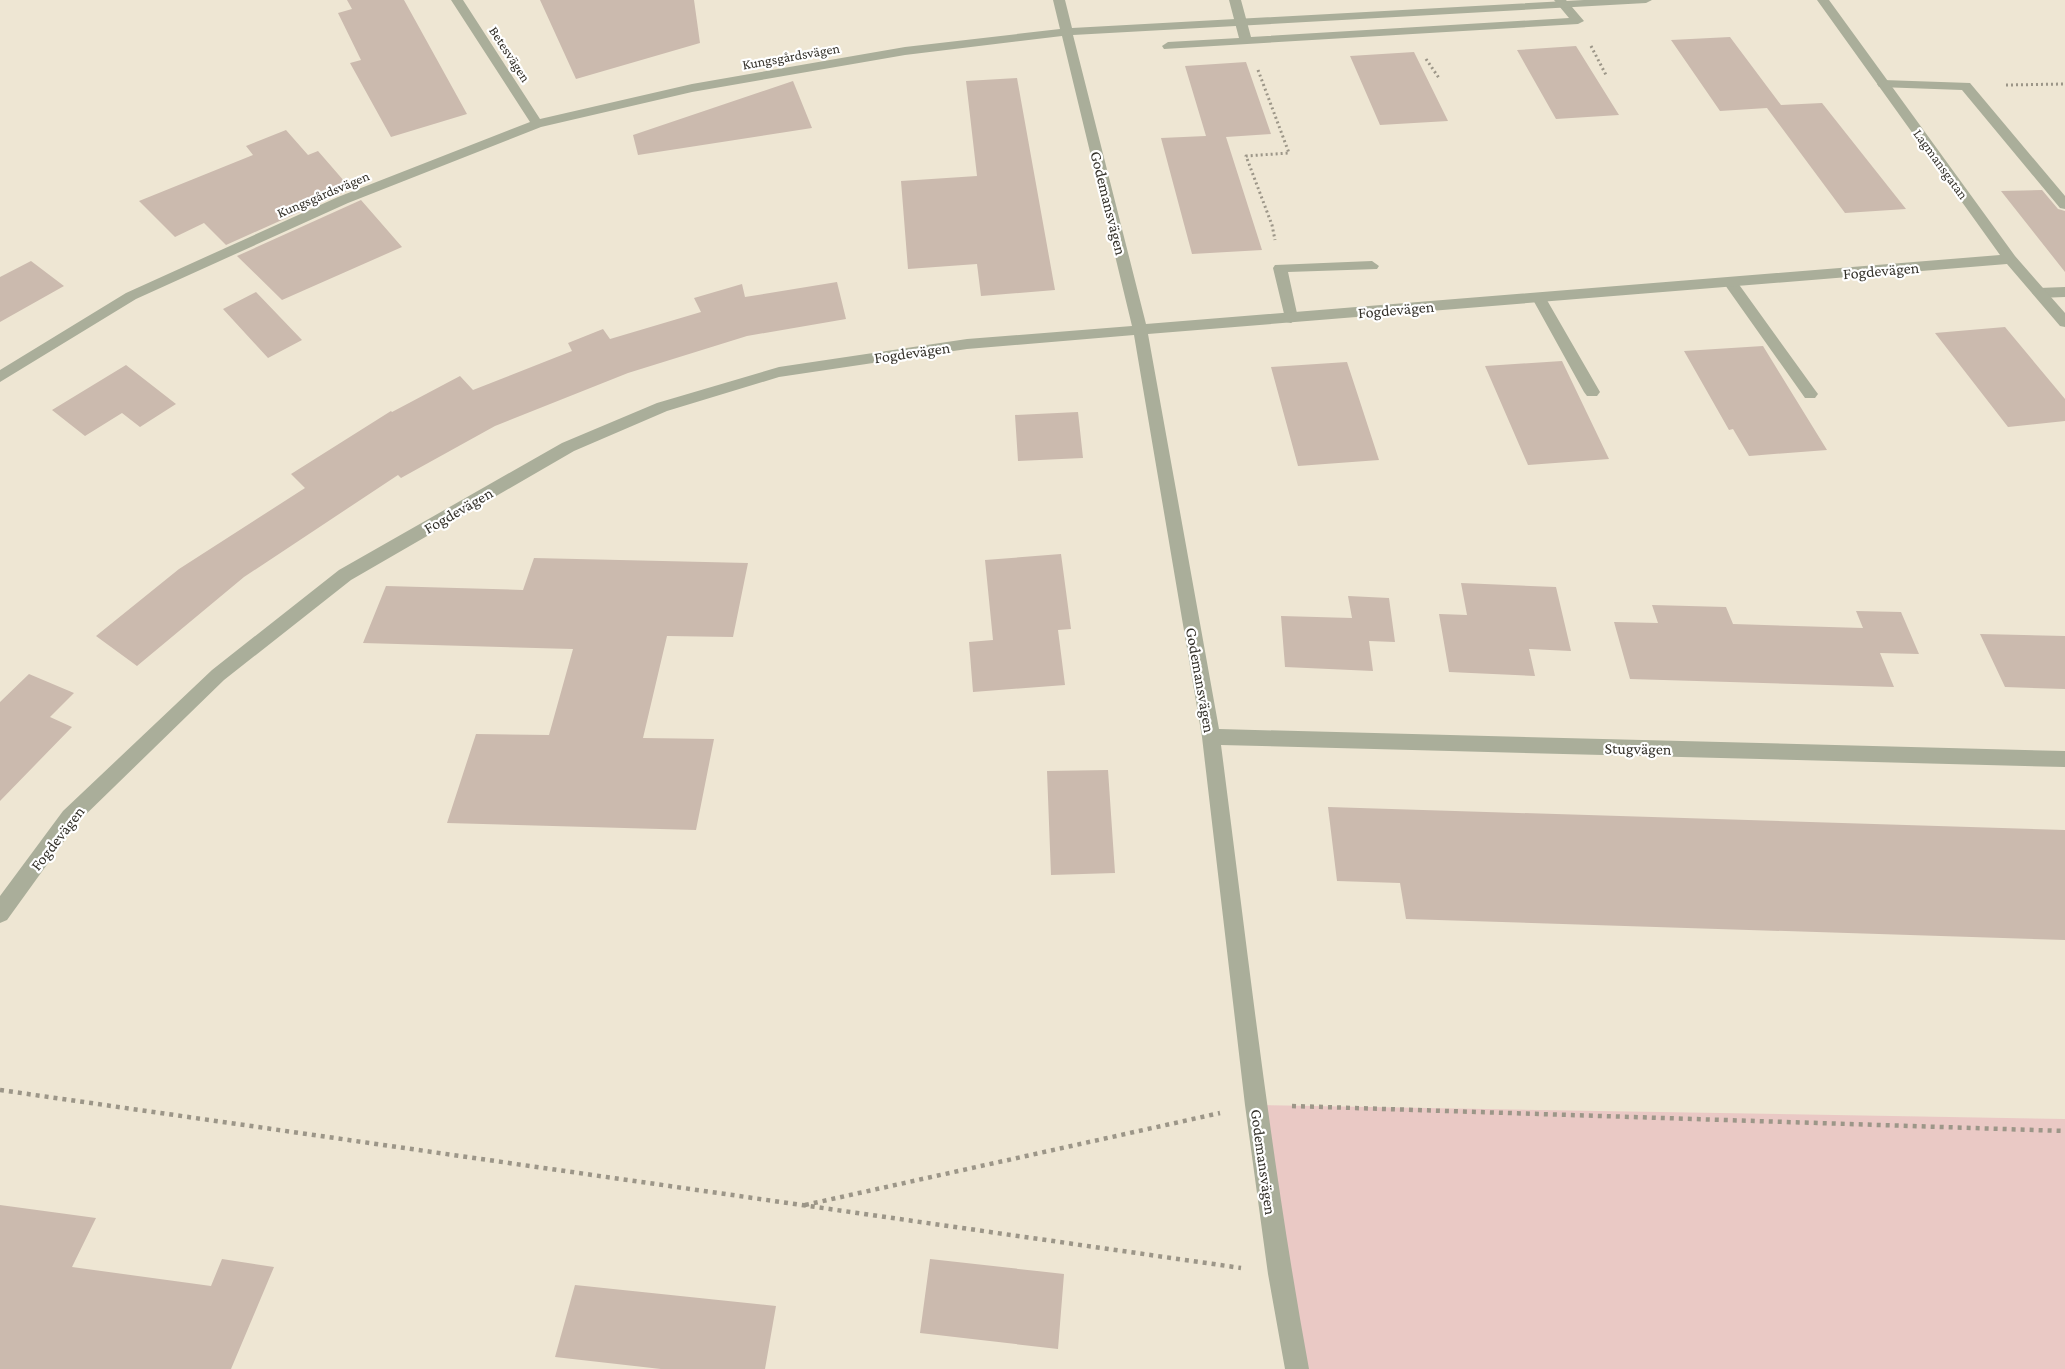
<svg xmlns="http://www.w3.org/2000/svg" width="2065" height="1369" viewBox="0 0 2065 1369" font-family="'Crimson Pro',serif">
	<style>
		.green { fill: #eac9c5 }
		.building { fill: #cbbaae }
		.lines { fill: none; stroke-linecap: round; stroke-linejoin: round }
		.path-far1 { stroke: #9c9688; stroke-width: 3; stroke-dasharray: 2 3; stroke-linecap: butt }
		.path { stroke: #9c9688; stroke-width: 4.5; stroke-dasharray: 4 5; stroke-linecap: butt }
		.service { fill: #aaae9a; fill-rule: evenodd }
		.minor { fill: #aaae9a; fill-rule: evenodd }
		.labels { text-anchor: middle; stroke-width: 4.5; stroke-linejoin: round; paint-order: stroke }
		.far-street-label { font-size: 14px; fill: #333029; stroke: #fff }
		.street-label { font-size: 16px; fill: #333029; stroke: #fff }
	</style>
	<rect width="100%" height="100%" fill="#eee6d3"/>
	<!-- green -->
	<path class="green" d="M1256,1105L2065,1119V1369H1297Z"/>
	<!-- building -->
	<path class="building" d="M347,0H404L467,114L391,137L350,63L361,60L338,13L352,9Z
		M540,0H694L700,43L576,79Z
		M1730,37L1781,105L1822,103L1906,209L1845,213L1767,108L1720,111L1671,40Z
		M1576,46L1619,115L1556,119L1517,50Z
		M1414,52L1448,121L1380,125L1350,56Z
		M1246,62L1271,134L1226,137L1262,250L1192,254L1161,138L1206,136L1185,66Z
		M1017,78L1055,290L981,296L977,264L908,269L901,181L977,176L966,81Z
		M793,81L812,128L638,155L633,135Z
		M286,130L308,155L318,151L351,189L226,245L204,223L175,237L139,201L253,155L246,146Z
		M2042,190L2058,209L2065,211V272L2001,191Z
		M361,200L402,247L282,300L237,256Z
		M31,261L64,286L0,322V277Z
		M837,282L846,319L747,336L628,373L495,426L401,478L398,475L244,577L137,666L96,636L179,569L305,488L291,474L391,411L392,412L460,376L473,390L572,351L568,343L603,329L610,339L701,312L694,298L742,284L745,297Z
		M256,292L302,340L268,358L223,309Z
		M2005,327L2065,399V421L2008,427L1935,333Z
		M1763,346L1827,450L1749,456L1733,429L1729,430L1684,351Z
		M1562,361L1609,459L1528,465L1485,366Z
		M1347,362L1379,460L1298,466L1271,367Z
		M126,365L176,404L140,427L122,413L85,436L52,410Z
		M1078,412L1083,458L1018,461L1015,415Z
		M1061,554L1071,629L1058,630L1065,685L973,692L969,642L993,640L985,560Z
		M534,558L748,563L733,637L667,636L643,738L714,739L696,830L447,823L476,734L549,735L573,649L363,643L386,586L523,590Z
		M1461,583L1556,587L1571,651L1529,649L1535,676L1449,672L1439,614L1467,615Z
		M1348,596L1389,598L1395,642L1369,641L1373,671L1285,667L1281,616L1352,618Z
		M1652,605L1726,607L1733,624L1863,628L1856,611L1901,612L1919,654L1880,653L1894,687L1630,679L1614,622L1658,623Z
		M1980,634L2065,636V689L2005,687Z
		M29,674L74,693L50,717L72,727L0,801V702Z
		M1108,770L1115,873L1051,875L1047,771Z
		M1328,807L2065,830V940L1406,919L1400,883L1337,881Z
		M0,1205L96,1218L72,1267L211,1286L222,1259L274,1267L231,1369H0Z
		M930,1259L1064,1274L1058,1349L920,1333Z
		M575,1285L776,1306L765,1369H661L555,1357Z"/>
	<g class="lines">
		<!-- path-far1 -->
		<path class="path-far1" d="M1591,46L1606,75
			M1426,59L1439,78
			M1258,70L1289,153L1246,156L1272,225L1275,240
			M2006,85L2065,84"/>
		<!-- path -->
		<path class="path" d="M0,1090L1241,1268
			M1292,1106L2065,1131
			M805,1205L1220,1113"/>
		<!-- service -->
		<path class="service" d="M1229,0H1241L1251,37L1569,18L1554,0H1566L1584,21L1578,24L1164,49L1162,46L1168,42L1239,38Z
			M1883,80L1970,83L2065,196V209L2060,208L1962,90L1879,87L1877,84Z
			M1372,261L1379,266L1377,269L1288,272L1298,318L1291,323L1286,322L1273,268L1275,265Z
			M1730,277L1735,279L1815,390L1818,394L1815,398H1805L1725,285L1723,282L1725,279Z
			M2065,287V297L2039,298L2032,293L2039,288Z
			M1539,293L1544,295L1600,392L1597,396H1587L1584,392L1532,298Z"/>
		<!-- minor -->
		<path class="minor" d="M451,0H463L540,119L692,84L905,47L1060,29L1053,0H1065L1072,28L1584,0H1652L1646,3L1073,35L1146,324L2000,255L1817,0H1829L2015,256L2065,313V327L2060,326L2007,264L1148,334L1219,729L2065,751V767L1221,745C1248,954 1271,1162 1309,1369H1285L1268,1274L1245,1105L1202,737L1134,335L967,349L779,377L667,411L574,451L351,580L224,680L77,823L7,920L0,923V896L63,811L212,670L339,570L562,443L657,403L779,367L967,339L1132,326L1062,36L905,55L692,92L541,127L348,203L136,299L0,382V370L126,293L338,197L530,122Z"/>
	</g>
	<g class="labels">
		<!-- far-street labels -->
		<g class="far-street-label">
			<text transform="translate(510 54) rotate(57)" y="5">Betesvägen</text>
			<text transform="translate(791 56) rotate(-10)" y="5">Kungsgårdsvägen</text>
			<text transform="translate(1941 164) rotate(54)" y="5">Lagmansgatan</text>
			<text transform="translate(323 194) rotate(-23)" y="5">Kungsgårdsvägen</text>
		</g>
		<!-- street labels -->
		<g class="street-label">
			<text transform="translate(1109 203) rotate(76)" y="6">Godemansvägen</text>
			<text transform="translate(1881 270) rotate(-5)" y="6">Fogdevägen</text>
			<text transform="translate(1396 309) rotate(-5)" y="6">Fogdevägen</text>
			<text transform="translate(912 352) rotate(-8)" y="6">Fogdevägen</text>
			<text transform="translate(458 510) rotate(-30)" y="6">Fogdevägen</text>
			<text transform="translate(1201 680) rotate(80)" y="6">Godemansvägen</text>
			<text transform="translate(1638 748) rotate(1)" y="6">Stugvägen</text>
			<text transform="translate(57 838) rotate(-52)" y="6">Fogdevägen</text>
			<text transform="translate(1264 1162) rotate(82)" y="6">Godemansvägen</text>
		</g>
	</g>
</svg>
